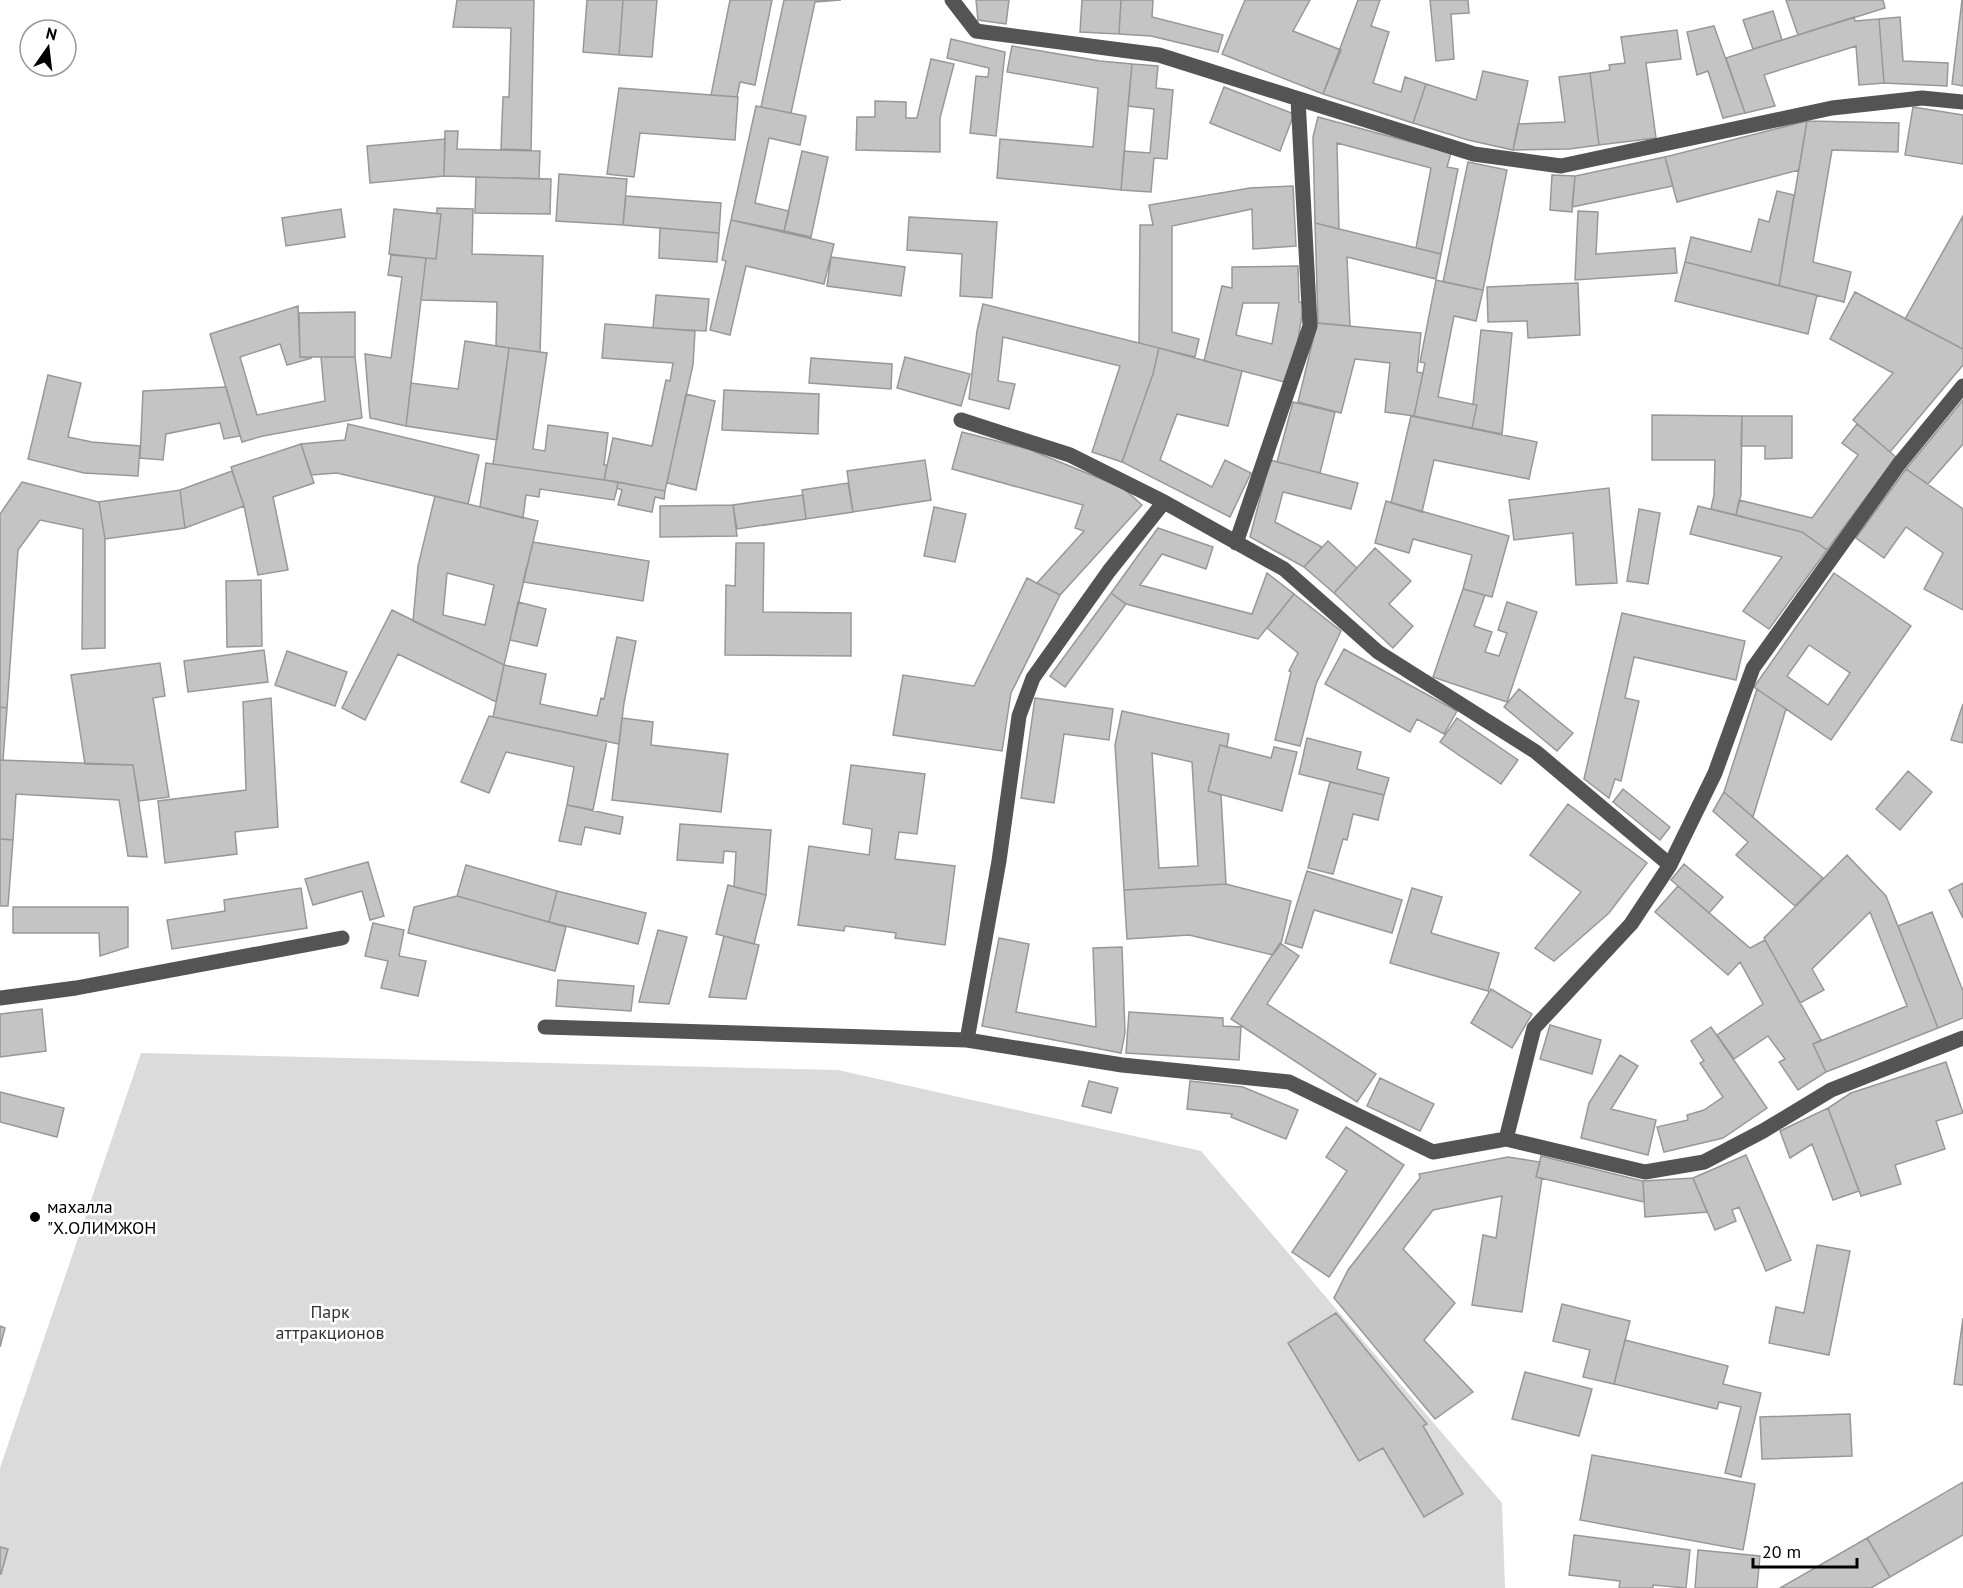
<svg xmlns="http://www.w3.org/2000/svg" width="1963" height="1588" viewBox="0 0 1963 1588" font-family="'PT Sans',sans-serif">
	<style>
		.green { fill: #dbdbdb }
		.building { fill: #c4c4c4; stroke: #989898; stroke-width: 1.5; fill-rule: evenodd }
		.lines { fill: none; stroke-linecap: round; stroke-linejoin: round }
		.minor { stroke: #545454; stroke-width: 15 }
		.poi-dot { fill: #000; stroke: #fff; stroke-width: 2 }
		.labels { text-anchor: middle; stroke-width: 5; stroke-linejoin: round; paint-order: stroke }
		.poi-label { font-size: 18px; fill: #000; stroke: #fff; text-anchor: start }
		.park-label { font-size: 18px; fill: #323232; stroke: #fff }
	</style>
	<rect width="100%" height="100%" fill="#fff"/>
	<!-- green -->
	<path class="green" d="M141,1053L838,1070L1201,1151L1502,1503L1505,1588H0V1468Z"/>
	<!-- building -->
	<path class="building" d="M457,0H534L531,150L501,149L503,97H509L511,28L453,27Z
		M587,0H623L619,55L583,52Z
		M623,0H657L652,57L619,55Z
		M730,0H772L755,85L740,82L737,97L711,95Z
		M784,0H841L815,2L791,113L761,107Z
		M976,0H1009L1006,24L978,20Z
		M1082,0H1121L1119,34L1080,32Z
		M1121,0H1153L1152,17L1223,35L1218,52L1151,36L1119,34Z
		M1245,0H1310L1293,31L1341,50L1323,94L1222,54Z
		M1358,0H1380L1371,26L1389,32L1373,83L1401,92L1405,77L1426,84L1413,123L1323,94Z
		M1430,0H1468L1469,13L1451,14L1454,59L1436,61Z
		M1786,0H1883L1885,8L1798,35Z
		M1962,0H1963V86L1952,84Z
		M1773,11L1782,40L1753,49L1743,20Z
		M1854,17L1855,21L1879,19L1884,83L1859,85L1856,46L1764,75L1775,106L1745,113L1726,58Z
		M1900,17L1903,61L1948,63L1947,86L1884,83L1879,19Z
		M1714,26L1745,113L1723,118L1708,71L1697,75L1687,32Z
		M1677,30L1681,59L1646,63L1656,138L1599,145L1590,73L1610,70L1609,65L1625,63L1621,37Z
		M951,39L1005,52L996,136L970,133L976,76L988,77L989,68L947,58Z
		M1012,46L1100,61L1132,64L1121,190L997,178L1000,139L1093,147L1098,88L1007,72Z
		M931,59L954,64L940,118V152L856,150L857,117H875V101L906,102V118H917Z
		M1132,64L1158,66L1156,88L1173,90L1167,159L1154,158L1151,192L1121,190L1124,151L1150,153L1154,109L1128,106Z
		M1483,71L1528,81L1513,150L1468,140L1413,123L1426,84L1476,100Z
		M1590,73L1599,145L1569,149L1513,150L1518,124L1565,122L1559,77Z
		M1224,87L1294,114L1280,151L1210,123Z
		M619,88L738,97L735,140L640,133L634,177L607,174Z
		M756,106L806,116L800,145L769,138L755,203L789,211L784,231L731,220Z
		M1913,107L1963,115V164L1905,155Z
		M1318,117L1451,153L1447,167L1458,169L1441,254L1416,248L1431,168L1337,143L1339,229L1315,223L1313,137Z
		M1807,121L1799,170L1677,202L1665,157Z
		M1807,121L1899,123L1898,152L1832,150L1813,262L1851,272L1844,302L1779,286Z
		M445,131H458L457,149L540,151L539,179L444,176Z
		M445,139L444,176L370,183L367,146Z
		M802,151L828,157L811,237L784,231Z
		M1665,157L1673,186L1572,207L1575,176Z
		M1468,162L1507,170L1483,290L1443,282Z
		M559,174L627,179L623,225L556,221Z
		M1552,175L1575,176L1572,212L1550,210Z
		M476,177L551,179L550,214L475,213Z
		M1293,186L1296,246L1253,249L1252,209L1172,226V332L1199,339L1195,357L1139,343L1140,225H1153L1149,205L1250,188Z
		M1777,191L1794,195L1779,286L1685,262L1691,237L1751,252L1759,219L1769,222Z
		M626,196L721,203L719,233L623,225Z
		M437,208L473,209L472,254L543,256L540,352L496,346L497,302L421,300L426,258L436,259L441,214H437Z
		M341,209L345,237L286,246L282,218Z
		M394,209L441,214L436,259L389,254Z
		M1578,211L1598,212L1596,254L1675,248L1677,273L1575,280Z
		M1963,216V349L1905,319Z
		M909,217L997,222L992,298L960,296L962,254L907,250Z
		M731,220L834,244L824,284L746,266L730,335L710,330L726,261L722,260Z
		M1315,223L1441,254L1436,279L1347,257L1350,326L1318,323Z
		M660,228L719,233L717,262L659,258Z
		M391,255L426,258L406,426L370,418L365,354L391,358L402,277L388,275Z
		M831,257L905,267L901,296L827,286Z
		M1685,262L1817,295L1808,334L1675,301Z
		M1298,266L1299,302L1304,303L1296,351L1288,383L1204,361L1222,286L1232,288V267ZM1243,303H1279L1272,344L1236,335Z
		M1436,280L1483,290L1476,321L1454,316L1438,397L1477,405L1472,428L1414,416L1425,363L1420,362Z
		M1578,283L1580,335L1528,338L1527,321L1488,322L1487,287Z
		M1855,292L1963,349V365L1890,452L1853,420L1893,373L1830,339Z
		M656,295L709,299L706,331L653,328Z
		M983,304L1159,348L1153,374L1122,462L1092,452L1120,366L1003,337L998,381L1015,384L1009,409L969,399L977,331Z
		M298,306L300,357L312,358L287,365L280,344L240,357L257,415L325,401L321,357H355L362,418L263,436L242,442L210,334Z
		M355,312V357H300L299,313Z
		M1317,323L1421,333L1417,372L1423,373L1414,416L1385,412L1390,363L1355,359L1341,413L1298,402Z
		M605,324L695,331L693,365L665,491L604,480L613,438L652,446L666,380L670,381L673,363L602,358Z
		M1481,330L1512,333L1502,434L1472,428L1477,405L1473,404Z
		M465,341L509,348L497,440L406,426L411,383L458,389Z
		M509,348L547,353L533,449L545,451L548,425L608,433L604,465H607L604,480L493,464Z
		M1159,348L1242,371L1228,426L1177,414L1160,460L1212,487L1225,460L1251,473L1230,517L1122,462L1153,374Z
		M905,357L970,374L961,406L897,388Z
		M811,358L892,364L891,389L809,383Z
		M48,375L81,383L68,437L92,442L140,446L138,476L84,473L28,459Z
		M226,387L240,436L224,439L220,423L166,434L163,460L140,458L143,391Z
		M724,390L819,394L818,434L722,430Z
		M686,394L715,401L696,490L667,483Z
		M1963,400V444L1928,484L1906,469Z
		M1293,402L1335,412L1320,473L1277,462Z
		M1652,415L1742,416L1741,495L1736,515L1711,509L1714,495L1715,460H1652Z
		M1411,416L1537,442L1529,479L1434,460L1422,512L1391,503Z
		M1742,416H1792V458L1765,459V446H1741Z
		M348,424L479,455L468,504L337,473L311,475L301,444L345,440Z
		M1857,424L1896,457L1827,550L1802,532L1736,515L1739,500L1812,518L1858,455L1842,443Z
		M962,432L1028,449L1123,488L1142,505L1060,595L1037,583L1084,531L1075,528L1083,505L952,469Z
		M301,444L314,483L273,497L288,570L258,575L244,506L231,467Z
		M925,460L931,500L853,512L847,471Z
		M1270,460L1358,483L1351,509L1283,492L1275,522L1322,547L1304,567L1250,537Z
		M486,463L618,482L617,489L614,500L540,489L539,497L526,495L523,518L480,507Z
		M1906,469L1963,509V610L1924,589L1943,553L1906,527L1884,558L1856,538Z
		M232,471L244,506L185,528L180,490Z
		M22,482L99,502L105,539V648L82,649L83,529L40,520L18,550L7,708L0,707V514Z
		M618,482L665,491L664,499L655,497L652,512L618,505L622,490L617,488Z
		M848,483L853,512L806,519L802,490Z
		M1609,488L1617,583L1576,585L1573,533L1514,540L1509,500Z
		M180,490L185,528L105,539L99,502Z
		M803,495L806,519L737,529L733,505Z
		M435,496L538,521L504,665L413,621L418,566ZM447,573L494,585L485,625L443,615Z
		M1386,501L1509,536L1492,597L1463,589L1472,555L1413,539L1409,553L1375,543Z
		M733,505L737,536L660,537V506Z
		M1698,506L1802,532L1827,550L1769,629L1743,611L1782,557L1690,534Z
		M934,507L966,514L955,562L924,556Z
		M1639,509L1660,513L1648,584L1627,581Z
		M1158,528L1213,547L1206,569L1162,554L1140,585L1252,614L1267,573L1294,594L1258,639L1126,604L1111,593Z
		M1328,541L1357,568L1334,593L1304,567Z
		M533,542L649,561L643,601L523,582Z
		M736,543H764L763,612L851,613V656L725,655L726,585L735,586Z
		M1375,548L1411,581L1389,604L1413,626L1393,648L1334,593Z
		M1834,573L1911,626L1831,740L1754,687ZM1809,645L1850,673L1828,705L1787,676Z
		M1027,578L1060,595L1011,693L1002,751L893,735L903,675L974,686Z
		M261,580L262,646L227,647L226,581Z
		M1463,589L1485,595L1474,626L1492,632L1485,652L1499,656L1507,633L1498,630L1507,602L1537,612L1507,702L1433,677Z
		M1111,593L1126,604L1065,687L1050,676Z
		M1294,594L1341,631L1316,684L1300,746L1275,740L1291,672L1289,671L1298,653L1267,628Z
		M518,602L546,609L537,646L510,640Z
		M392,610L504,665L496,702L398,654L365,720L342,708Z
		M1622,613L1745,641L1736,680L1634,657L1625,698L1639,701L1621,781L1615,779L1609,798L1584,779Z
		M617,637L636,641L624,703L619,744L493,717L504,665L546,674L540,704L597,716L601,698L604,699Z
		M1344,649L1457,711L1444,734L1417,719L1410,732L1325,684Z
		M264,650L268,682L188,692L184,661Z
		M287,651L347,672L335,706L275,685Z
		M160,663L165,696L153,698L169,797L139,801L133,765L85,764L71,675Z
		M1519,689L1573,733L1557,751L1504,707Z
		M1757,689L1786,709L1753,817L1724,792Z
		M271,698L278,827L235,832L237,854L165,863L158,801L246,790L243,702Z
		M1035,698L1113,709L1109,740L1064,734L1054,803L1021,798Z
		M1963,704V743L1951,740Z
		M0,707L7,708L3,760H0Z
		M1122,711L1229,734L1227,747L1220,745L1208,791L1221,795L1226,884L1124,890L1115,745ZM1152,753L1192,762L1198,866L1159,868Z
		M489,716L607,741L593,810L567,805L574,767L506,752L489,793L461,782Z
		M622,718L653,722L651,745L728,754L721,812L612,800Z
		M1457,718L1518,760L1501,784L1440,742Z
		M1307,738L1361,752L1357,769L1389,778L1384,795L1299,774Z
		M1220,745L1271,758L1274,747L1297,752L1282,811L1208,791Z
		M0,760L133,765L147,857L128,856L119,800L16,794L13,840L0,839Z
		M851,765L925,774L917,834L899,832L895,859L955,866L945,945L895,938L896,933L845,926L844,931L798,925L809,846L869,855L872,829L843,824Z
		M1908,771L1932,792L1900,830L1876,809Z
		M1330,782L1384,795L1378,820L1353,814L1347,840L1343,839L1333,874L1308,868Z
		M1623,789L1670,827L1660,840L1613,802Z
		M1724,792L1823,878L1795,906L1736,855L1748,842L1713,811Z
		M1568,804L1647,863L1609,913L1554,961L1535,948L1581,892L1530,855Z
		M567,805L623,817L620,834L585,827L581,845L559,841Z
		M680,824L771,830L766,895L734,887L736,852L724,851L723,863L677,860Z
		M0,839L13,840L8,906H0Z
		M1847,855L1886,896L1938,1028L1826,1072L1813,1044L1907,1006L1870,912L1812,969L1824,990L1800,1003L1764,938Z
		M368,862L384,916L370,920L362,891L313,905L305,879Z
		M1684,864L1723,897L1709,913L1671,880Z
		M466,865L557,891L549,922L457,896Z
		M1307,871L1402,900L1392,933L1314,910L1302,948L1285,943Z
		M1963,883V918L1949,890Z
		M1226,884L1291,901L1281,944L1273,955L1189,935L1127,939L1124,890Z
		M728,885L766,895L754,944L716,934Z
		M1678,886L1750,948L1765,940L1821,1040L1813,1044L1826,1072L1798,1090L1779,1062L1785,1059L1768,1036L1734,1059L1717,1035L1763,1004L1740,962L1728,975L1655,912Z
		M301,888L307,928L172,949L167,920L225,911L224,900Z
		M1412,888L1442,897L1431,933L1499,953L1488,991L1390,963Z
		M557,891L646,913L638,944L549,922Z
		M457,896L566,927L555,971L408,933L414,907Z
		M13,907H128V947L100,956L99,933H13Z
		M1932,912L1963,991V1018L1938,1028L1898,926Z
		M373,923L404,930L399,956L426,961L418,996L381,988L388,961L365,956Z
		M658,930L687,937L669,1004L639,1002Z
		M724,936L759,945L746,999L709,997Z
		M999,938L1029,944L1016,1012L1096,1027L1093,948L1122,947L1125,1033L1121,1053L982,1026Z
		M1280,943L1299,956L1267,1004L1376,1074L1357,1102L1231,1019Z
		M558,980L634,986L631,1011L556,1006Z
		M1491,989L1532,1014L1512,1048L1471,1023Z
		M42,1009L46,1051L0,1057V1014Z
		M1129,1012L1223,1018V1026L1241,1027L1239,1060L1126,1053Z
		M1550,1025L1601,1040L1592,1074L1540,1059Z
		M1711,1027L1767,1108L1723,1138L1664,1152L1657,1127L1688,1120L1687,1115L1704,1110L1723,1097L1700,1063L1704,1061L1691,1041Z
		M1620,1055L1638,1066L1611,1109L1656,1120L1648,1155L1581,1138L1589,1103Z
		M1946,1062L1963,1113L1936,1121L1945,1149L1895,1165L1901,1184L1861,1196L1828,1108L1851,1093Z
		M1380,1078L1434,1104L1420,1131L1367,1106Z
		M1089,1081L1118,1088L1111,1113L1082,1106Z
		M1190,1081L1243,1087L1298,1110L1286,1139L1231,1117L1232,1114L1187,1109Z
		M0,1092L64,1108L57,1137L0,1122Z
		M1828,1108L1859,1191L1833,1200L1812,1144L1790,1158L1780,1131Z
		M1346,1127L1404,1165L1329,1277L1292,1252L1347,1171L1326,1157Z
		M1746,1155L1791,1260L1766,1271L1739,1207L1732,1210L1736,1221L1715,1230L1693,1178Z
		M1541,1156L1643,1181L1644,1202L1536,1177Z
		M1508,1157L1540,1162L1536,1177L1542,1178L1522,1312L1472,1305L1483,1235L1496,1238L1502,1196L1433,1210L1403,1249L1455,1303L1424,1340L1473,1392L1435,1419L1334,1298L1348,1270L1420,1178L1419,1174Z
		M1693,1178L1707,1212L1645,1217L1643,1181Z
		M1817,1245L1850,1251L1829,1355L1769,1343L1776,1307L1804,1313Z
		M1562,1304L1630,1321L1614,1384L1583,1377L1590,1350L1553,1341Z
		M1336,1313L1427,1424L1423,1426L1463,1494L1424,1517L1383,1448L1359,1461L1288,1343Z
		M1963,1318V1385L1954,1384Z
		M0,1326L5,1328L0,1347Z
		M1625,1340L1728,1366L1723,1384L1761,1393L1741,1477L1725,1473L1741,1407L1719,1402L1717,1409L1614,1384Z
		M1525,1372L1592,1389L1579,1436L1512,1419Z
		M1850,1414L1852,1456L1762,1459L1760,1417Z
		M1592,1455L1755,1484L1743,1550L1580,1520Z
		M1963,1482V1535L1890,1577L1867,1538Z
		M1574,1535L1690,1550L1686,1588L1653,1585V1588H1619L1620,1581L1569,1575Z
		M1867,1538L1890,1577L1871,1588H1780Z
		M0,1547L8,1549L1,1574H0Z
		M1698,1550L1760,1556L1757,1588H1695Z"/>
	<g class="lines">
		<!-- minor -->
		<path class="minor" d="M952,0L976,31L1159,55L1474,154L1561,166L1832,108L1922,98L1963,102
			M961,420L1070,455L1164,502L1284,569L1378,652L1536,752L1670,865
			M1236,543L1310,326L1298,99
			M0,998L76,988L342,938
			M545,1027L967,1040L1122,1065L1289,1082L1433,1152L1506,1139L1645,1172L1704,1162L1763,1131L1831,1090L1963,1038
			M967,1040L999,861L1019,716L1033,678L1109,571L1164,502
			M1506,1139L1534,1028L1631,924L1670,865L1715,773L1753,668L1899,464L1963,386"/>
	</g>
	<!-- markers -->
	<circle class="poi-dot" cx="35" cy="1217" r="6"/>
	<g class="labels">
		<!-- poi labels -->
		<g class="poi-label">
			<text x="47" y="1213">махалла<tspan x="47" dy="21">"Х.ОЛИМЖОН</tspan></text>
		</g>
		<!-- park labels -->
		<g class="park-label">
			<text x="330" y="1318">Парк<tspan x="330" dy="21">аттракционов</tspan></text>
		</g>
	</g>
	<!-- north arrow -->
	<g transform="translate(48 48) rotate(14)"><circle r="28" fill="#ffffff" stroke="#999999" stroke-width="1.5"/>
	<path d="M0-4.5L10 22L0 15L-10 22Z" fill="#000000"/>
	<text y="-9" font-size="16" font-weight="bold" text-anchor="middle" fill="#000000">N</text>
	</g>
	<!-- scale -->
	<path d="M1753 1558v9h104v-9" fill="none" stroke="#000000" stroke-width="3"/>
	<text x="1762" y="1558" font-size="18" fill="#000000" stroke="#ffffff" stroke-width="4.5" paint-order="stroke">20 m</text>
</svg>
